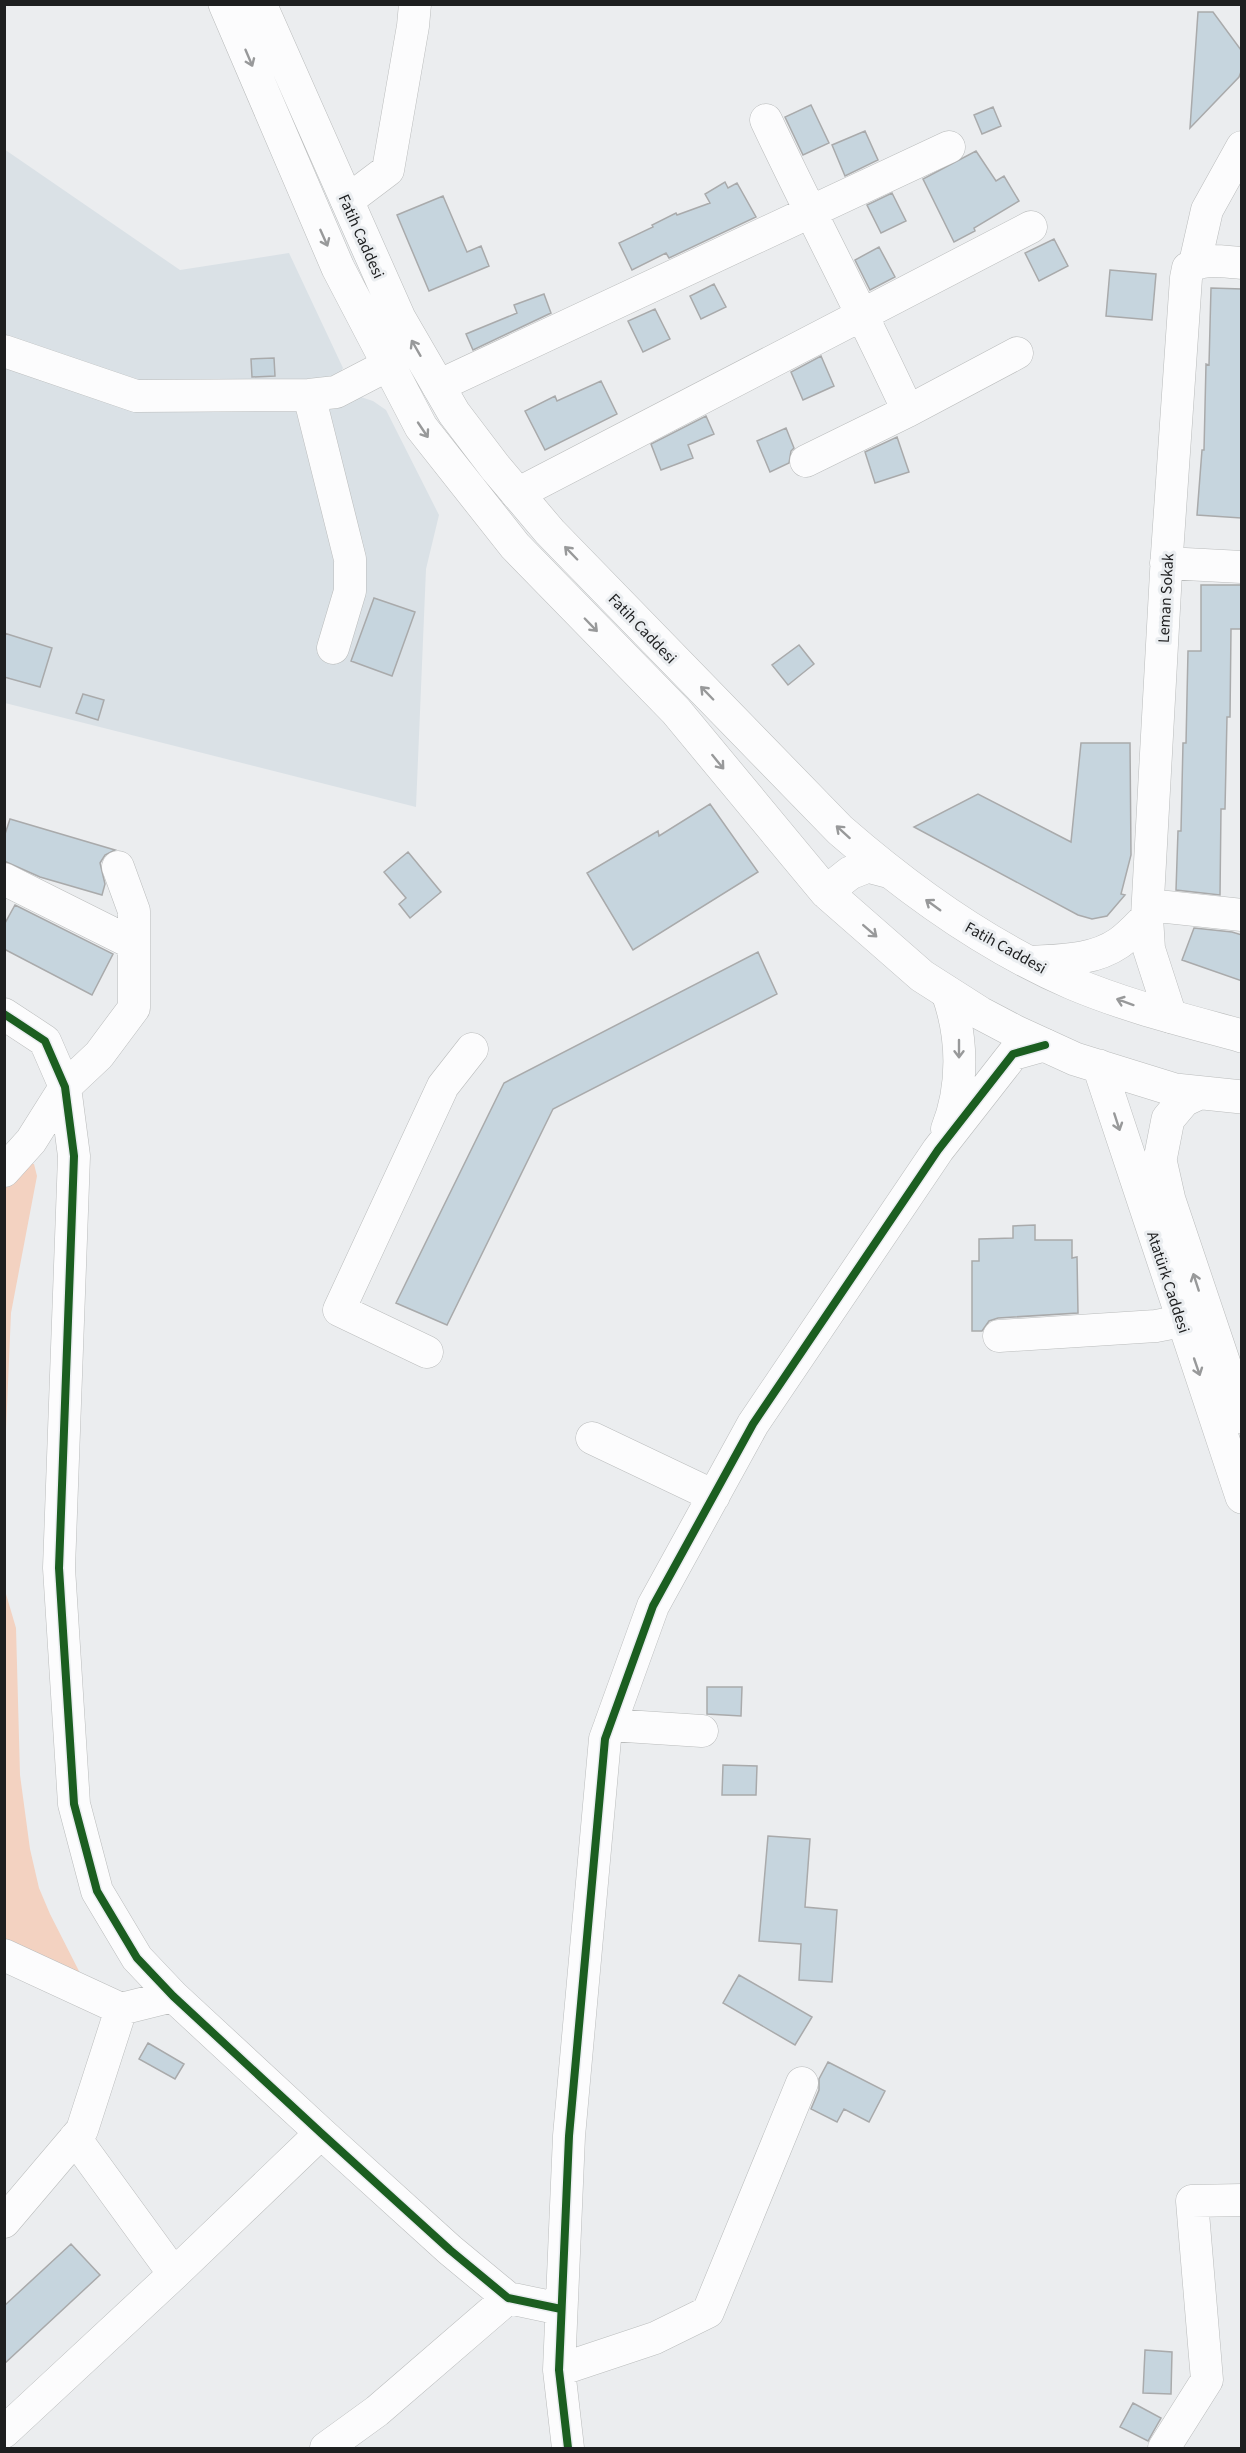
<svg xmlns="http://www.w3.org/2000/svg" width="1246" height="2453" viewBox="0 0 1246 2453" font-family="'Source Sans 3',sans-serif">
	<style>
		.built { fill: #dae1e6 }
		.green { fill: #f3d2c1 }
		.building { fill: #c6d5de; stroke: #a9aaab; stroke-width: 1.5 }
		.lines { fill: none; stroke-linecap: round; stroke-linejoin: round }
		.minor-casing { stroke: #babcbc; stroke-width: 33 }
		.major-casing { stroke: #babcbc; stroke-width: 34 }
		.minor { stroke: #fcfcfd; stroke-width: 32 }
		.major { stroke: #fcfcfd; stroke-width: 33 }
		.cycleway-casing { stroke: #eaedf0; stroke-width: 11 }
		.cycleway { stroke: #1b5e20; stroke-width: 8 }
		.oneway { stroke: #98999a }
		.labels { text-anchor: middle; stroke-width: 6; stroke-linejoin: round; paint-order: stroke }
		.street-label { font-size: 16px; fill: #1e1f20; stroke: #eaedf0 }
	</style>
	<rect width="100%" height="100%" fill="#ebedef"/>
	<!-- built -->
	<path class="built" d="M4,149L180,270L289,253L343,368L336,381L355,395L373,401L386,410L439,515L426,569L416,807L5,703Z"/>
	<!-- green -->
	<path class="green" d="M26,1163L34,1164L37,1176L11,1313L6,1430V1594L16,1628L20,1775L30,1849L39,1888L50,1914L83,1979L5,1959L4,1187Z"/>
	<!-- building -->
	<path class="building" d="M1198,12H1213L1241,50L1242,69L1239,77L1190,128Z
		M811,105L829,143L803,155L785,117Z
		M993,107L1001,126L982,134L974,115Z
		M865,131L878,160L845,176L832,145Z
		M976,151L996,181L1004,176L1019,201L974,228L975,231L954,242L923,179Z
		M725,182L728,188L737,183L756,217L669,258L666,253L632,270L619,243L653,227L652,225L676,213L677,215L710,203L705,194Z
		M892,193L906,221L881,233L867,205Z
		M443,196L467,252L481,246L489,266L429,291L397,215Z
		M1054,239L1068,266L1039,281L1025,253Z
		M879,247L895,277L870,290L855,260Z
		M1110,270L1156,274L1152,320L1106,316Z
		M714,284L726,307L701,319L690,296Z
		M1211,288L1242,289L1241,518L1197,515L1202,450H1204L1206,364L1209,365Z
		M544,294L551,313L473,350L466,334L517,313L514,305Z
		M655,309L670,339L643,352L628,321Z
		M821,356L834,386L803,400L791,372Z
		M274,358L275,376L252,377L251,359Z
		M601,381L617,414L545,450L525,411L555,396L557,401Z
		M706,416L714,434L688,445L693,458L661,470L651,444Z
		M786,428L794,448L791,451L789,463L770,472L757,441Z
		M897,437L909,472L875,483L865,452Z
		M1201,585H1242V629H1231L1230,717H1227L1225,809H1221L1220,895L1176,890L1178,831H1181L1183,743H1186L1188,651H1201Z
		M374,598L415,612L392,676L351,661Z
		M4,633L52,648L40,687L4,677Z
		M799,645L814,664L788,685L772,665Z
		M83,694L104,700L98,720L76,713Z
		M1081,743H1130L1131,855L1121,894L1125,895L1107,916L1092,919L1078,915L914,827L978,794L1071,842Z
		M710,804L758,872L633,950L587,873L658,831L659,836Z
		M10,819L115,850L105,855L100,863L105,884L102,895L40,877L4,861V837Z
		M408,852L441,892L410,918L399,904L406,898L384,872Z
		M15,905L113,954L92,995L4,949V925Z
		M1194,928L1232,932L1242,935V981L1182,960Z
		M758,952L777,994L553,1109L447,1325L396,1303L504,1083Z
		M1035,1225V1240H1072V1258L1077,1257L1078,1313L998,1318L989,1321L982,1331H972V1261H979V1239L1013,1238V1226Z
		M707,1687H742L741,1716L707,1714Z
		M723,1765L757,1766L756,1795H722Z
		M768,1836L810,1839L805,1907L837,1910L832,1982L799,1980L801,1944L759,1941Z
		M739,1975L812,2017L795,2045L723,2003Z
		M148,2043L184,2064L175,2079L139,2059Z
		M828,2062L885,2091L869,2122L844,2109L837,2122L811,2109L819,2090V2079Z
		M71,2244L100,2275L4,2364V2306Z
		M1145,2350L1172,2352L1171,2394L1143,2393Z
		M1133,2403L1161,2418L1148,2441L1120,2427Z"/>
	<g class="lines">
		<!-- minor casing -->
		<g class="minor-casing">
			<path id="minor" d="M766,120C812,218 863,313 908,411
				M347,201L388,170L413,26L415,4
				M1195,263L1207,210L1242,147
				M4,351L136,396L309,395L336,392L388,365
				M438,386L949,147
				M309,395L350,559V591L333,648
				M806,461L908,411L1017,353
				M517,494L1031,227
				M1166,563L1242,567
				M4,879L134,944
				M1148,905L1242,915
				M1030,962C1059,960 1093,961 1119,943C1129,936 1138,926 1147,917
				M4,1014L45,1041L65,1087L74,1156L59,1568L74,1804L97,1891L137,1958L173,1996L321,2133L450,2250L508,2298L561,2309
				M1171,1017L1149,949L1147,917L1167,554L1186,278L1188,268C1202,257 1224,262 1242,263
				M947,1129C964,1086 963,1036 947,992
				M4,1171L31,1141L65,1087L99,1055L134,1008V911L118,867
				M999,1336L1156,1326L1182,1321
				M427,1352L339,1310L443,1086L472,1049
				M592,1438L714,1496
				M610,1725L702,1731
				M4,1955L121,2009L173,1996
				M75,2138L174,2274
				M4,2222L82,2130L121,2009
				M559,2370L655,2338L708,2312L802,2083
				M4,2432L174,2274L321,2133
				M326,2448L377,2411L508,2298
				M568,2448L559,2370L569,2136L605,1739L653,1606L753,1424L938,1150L1013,1054L1045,1045
				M1164,2448L1207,2380L1192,2201L1242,2200"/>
		</g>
		<!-- major casing -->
		<g class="major-casing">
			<path id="major" d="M225,4L338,268L421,427L515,546L676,711L826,892L922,976L980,1013L1016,1032L1075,1059L1175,1090L1242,1097
				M260,4L399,318L454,413L495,467L550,532L840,830C910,891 986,946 1072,983C1126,1006 1184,1020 1242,1036
				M826,892L850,873L868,866L887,871
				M1099,1066L1242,1497
				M1199,1093L1184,1100L1168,1119L1160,1160L1169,1200L1242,1417"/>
		</g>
		<!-- minor -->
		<use href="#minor" class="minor"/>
		<!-- major -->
		<use href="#major" class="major"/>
		<!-- cycleway casing -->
		<g class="cycleway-casing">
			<path id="cycleway" d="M4,1014L45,1041L65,1087L74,1156L59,1568L74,1804L97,1891L137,1958L173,1996L321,2133L450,2250L508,2298L561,2309
				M568,2448L559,2370L569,2136L605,1739L653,1606L753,1424L938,1150L1013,1054L1045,1045"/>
		</g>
		<!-- cycleway -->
		<use href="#cycleway" class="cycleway"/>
	</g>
	<!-- one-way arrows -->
	<defs><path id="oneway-shaft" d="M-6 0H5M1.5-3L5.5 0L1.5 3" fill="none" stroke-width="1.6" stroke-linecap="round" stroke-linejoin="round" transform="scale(1.5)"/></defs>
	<g class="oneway">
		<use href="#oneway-shaft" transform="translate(249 58) rotate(67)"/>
		<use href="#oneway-shaft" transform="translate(324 238) rotate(66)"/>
		<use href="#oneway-shaft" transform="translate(416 348) rotate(-120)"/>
		<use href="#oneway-shaft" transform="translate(423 430) rotate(56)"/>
		<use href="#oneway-shaft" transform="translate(571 553) rotate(-134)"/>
		<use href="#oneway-shaft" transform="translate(591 625) rotate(46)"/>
		<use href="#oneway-shaft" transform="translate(707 693) rotate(-134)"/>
		<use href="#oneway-shaft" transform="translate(718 762) rotate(51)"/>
		<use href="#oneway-shaft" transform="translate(843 832) rotate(-138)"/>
		<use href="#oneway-shaft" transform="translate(933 905) rotate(-144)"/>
		<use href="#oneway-shaft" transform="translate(870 931) rotate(41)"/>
		<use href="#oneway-shaft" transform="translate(1125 1002) rotate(-160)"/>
		<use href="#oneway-shaft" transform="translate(959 1049) rotate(90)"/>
		<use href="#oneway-shaft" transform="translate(1117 1122) rotate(72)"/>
		<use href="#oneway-shaft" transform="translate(1196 1282) rotate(-108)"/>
		<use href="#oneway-shaft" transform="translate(1197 1367) rotate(71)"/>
	</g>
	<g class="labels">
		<!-- street labels -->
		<g class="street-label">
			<text transform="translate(362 236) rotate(66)" y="6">Fatih Caddesi</text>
			<text transform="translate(1165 598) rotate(-87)" y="6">Leman Sokak</text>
			<text transform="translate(643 628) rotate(46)" y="6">Fatih Caddesi</text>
			<text transform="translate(1006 947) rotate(29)" y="6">Fatih Caddesi</text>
			<text transform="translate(1169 1282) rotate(72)" y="6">Atatürk Caddesi</text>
		</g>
	</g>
	<!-- border -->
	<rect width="1246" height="2453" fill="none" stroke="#1e1f20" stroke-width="12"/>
</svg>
